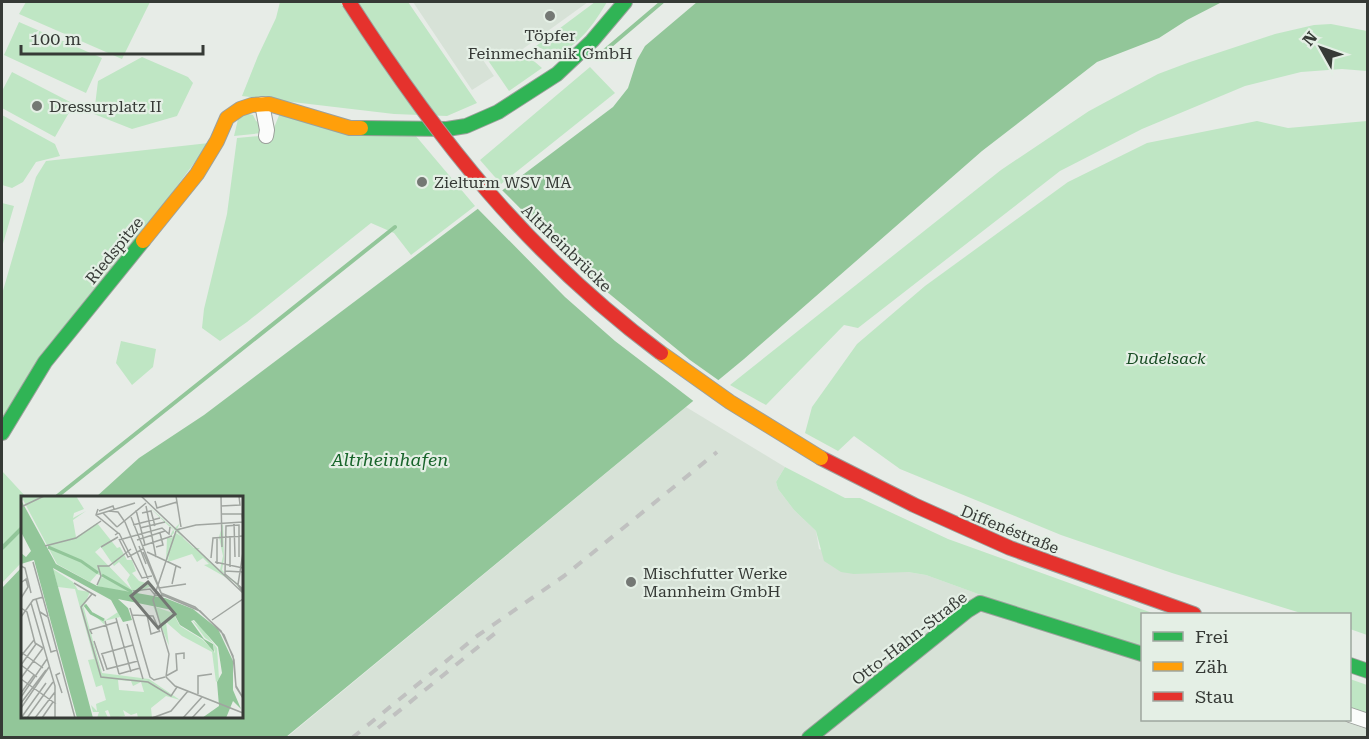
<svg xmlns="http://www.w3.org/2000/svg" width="1369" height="739" viewBox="0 0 1369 739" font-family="'Roboto Serif',serif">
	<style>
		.built { fill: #d7e2d7 }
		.green { fill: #bfe6c4 }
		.water { fill: #92c699 }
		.pier { fill: #e7ece7 }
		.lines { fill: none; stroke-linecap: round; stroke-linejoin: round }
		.stream { stroke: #92c699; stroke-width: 4 }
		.street-casing { stroke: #9ca09c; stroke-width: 16 }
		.fast-casing { stroke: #9ca09c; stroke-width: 16 }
		.slow-casing { stroke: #9ca09c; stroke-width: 16 }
		.jam-casing { stroke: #9ca09c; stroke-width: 16 }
		.street { stroke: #fbfcfb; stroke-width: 14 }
		.fast { stroke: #30b455; stroke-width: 14 }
		.slow { stroke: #ff9f0a; stroke-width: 14 }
		.jam { stroke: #e5322d; stroke-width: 14 }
		.rail { stroke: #c0c1c0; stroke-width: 4; stroke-dasharray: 10 10; stroke-linecap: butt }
		.slow-bridge-casing { stroke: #9ca09c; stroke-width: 16; stroke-linecap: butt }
		.jam-bridge-casing { stroke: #9ca09c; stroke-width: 16; stroke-linecap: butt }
		.slow-bridge { stroke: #ff9f0a; stroke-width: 14 }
		.jam-bridge { stroke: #e5322d; stroke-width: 14 }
		.poi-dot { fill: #747874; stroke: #e4efe5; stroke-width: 2 }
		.labels { text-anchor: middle; stroke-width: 4.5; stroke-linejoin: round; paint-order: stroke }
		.poi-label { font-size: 16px; fill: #363a36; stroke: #e4efe5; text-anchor: start }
		.street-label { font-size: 16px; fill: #363a36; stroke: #e4efe5 }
		.park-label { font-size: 16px; font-style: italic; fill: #174b22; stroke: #e4efe5 }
		.water-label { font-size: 18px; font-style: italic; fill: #17642a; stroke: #e4efe5 }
		.inset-river { fill: none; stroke: #92c699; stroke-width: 3 }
		.inset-road { fill: none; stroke: #a0a5a0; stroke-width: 1.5 }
		.view { fill: #747874; fill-opacity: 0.15; stroke: #747874; stroke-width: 3 }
		.inset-edge { fill: none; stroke: #363a36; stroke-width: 3 }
	</style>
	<rect width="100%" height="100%" fill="#e7ece7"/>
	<!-- built -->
	<path class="built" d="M413,2H588L513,56L474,47L494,76L472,90Z
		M686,407L785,467L776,482L778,489L794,510L816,531L819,549L885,572H908L926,575L1036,615L1142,648V720H1350L1368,714L1367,738H286Z"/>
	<!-- green -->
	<path class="green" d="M26,2H150L122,59L19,14Z
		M280,2H408L477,103L447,116L394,114L242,96L258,56L276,18Z
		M595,2H607C592,27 583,39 558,56L536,46Z
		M19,22L102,58L86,93L4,55Z
		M1331,24L1367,31V71L1342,69L1301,72L1245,86L1142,129L1060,171L858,328L844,325L766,405L730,385L1001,170L1089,111L1158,74L1190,62L1275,34L1314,25Z
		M521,50L542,68L509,91L483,53L515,61Z
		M142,57L188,77L193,83L177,116L132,129L94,114L98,81Z
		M590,67L615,93L501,184L480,160Z
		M12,72L74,104L55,137L2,108V91Z
		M280,113L415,135L475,206L411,255L394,233L371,223L247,322L220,341L202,328L204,309L227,214L237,138L271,135Z
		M248,114L253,115L256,121L263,125L262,133L234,136L239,115Z
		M2,115L55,144L60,156L36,162L23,182L12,188L2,185Z
		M1257,121L1288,128L1367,121V635L1350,629V614H1304L1172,573L1061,535L900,469L854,436L838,451L805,433L812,407L857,344L925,286L1068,182L1147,143Z
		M209,143L2,422V294L36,177L46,161Z
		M2,203L14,206L2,247Z
		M121,341L156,349L153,367L132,385L116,363Z
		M785,467L845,498H860L948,539L1155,614H1142V648L1036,615L926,575L908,572L854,574L841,572L824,561L816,531L794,510L778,489L776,482Z
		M2,471L26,497L22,498V562L2,583Z
		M1350,679L1367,685V714L1350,709Z"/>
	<!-- water -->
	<path class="water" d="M697,2H1229L1220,3L1187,20L1159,38L1097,62L982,151L744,359L286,737L2,738V588L22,567V716H242V498L96,497L139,458L204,415L613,107L628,88L637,60L645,46Z"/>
	<!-- pier -->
	<path class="pier" d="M500,188L584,273L690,360L721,382L696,403L615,341L565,297L476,207Z"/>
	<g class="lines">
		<!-- stream -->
		<path class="stream" d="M596,58L662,2
			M55,498L395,227
			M2,548L22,528"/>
		<!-- street casing -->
		<g class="street-casing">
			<path id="street" d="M262,104L267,130L266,136
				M1350,715L1368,721"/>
		</g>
		<!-- fast casing -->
		<g class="fast-casing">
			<path id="fast" d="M361,128L447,129L466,126L498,112L557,74L592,41L625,2
				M2,433L45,362L143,241
				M1350,665L1368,671
				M809,738L967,611L980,603L1142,654"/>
		</g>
		<!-- slow casing -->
		<g class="slow-casing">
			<path id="slow" d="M143,241L197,174L217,141L227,118L240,109L252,105L269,104L350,128H361"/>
		</g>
		<!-- jam casing -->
		<g class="jam-casing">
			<path id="jam" d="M821,458L914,505L1010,548L1194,614"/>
		</g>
		<!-- street -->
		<use href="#street" class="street"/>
		<!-- fast -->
		<use href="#fast" class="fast"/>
		<!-- slow -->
		<use href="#slow" class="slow"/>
		<!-- jam -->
		<use href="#jam" class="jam"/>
		<!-- rail -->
		<path class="rail" d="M378,728L499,630
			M352,738L477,636L564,576L717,452"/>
		<!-- slow-bridge casing -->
		<g class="slow-bridge-casing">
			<path id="slow-bridge" d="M661,353L730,402L821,458"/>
		</g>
		<!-- jam-bridge casing -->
		<g class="jam-bridge-casing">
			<path id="jam-bridge" d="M349,2C438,140 528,254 661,353"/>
		</g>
		<!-- slow-bridge -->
		<use href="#slow-bridge" class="slow-bridge"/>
		<!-- jam-bridge -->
		<use href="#jam-bridge" class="jam-bridge"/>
	</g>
	<!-- markers -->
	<g class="poi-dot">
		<circle cx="550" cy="16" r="6"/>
		<circle cx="37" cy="106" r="6"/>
		<circle cx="422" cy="182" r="6"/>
		<circle cx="631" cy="582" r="6"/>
	</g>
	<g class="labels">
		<!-- poi labels -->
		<g class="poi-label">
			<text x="550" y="41" text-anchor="middle">Töpfer<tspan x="550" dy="18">Feinmechanik GmbH</tspan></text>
			<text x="49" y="112">Dressurplatz II</text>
			<text x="434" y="188">Zielturm WSV MA</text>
			<text x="643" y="579">Mischfutter Werke<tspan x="643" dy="18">Mannheim GmbH</tspan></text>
		</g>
		<!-- street labels -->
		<g class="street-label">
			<text transform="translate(567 248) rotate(44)" y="6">Altrheinbrücke</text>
			<text transform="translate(114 250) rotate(-51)" y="6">Riedspitze</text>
			<text transform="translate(1010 529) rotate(22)" y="6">Diffenéstraße</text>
			<text transform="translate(909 638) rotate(-38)" y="6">Otto-Hahn-Straße</text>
		</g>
		<!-- park labels -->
		<g class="park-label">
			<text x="1166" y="364">Dudelsack</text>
		</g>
		<!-- water labels -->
		<g class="water-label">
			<text x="390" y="466">Altrheinhafen</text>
		</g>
	</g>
	<!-- overview -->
	<g transform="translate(21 496)">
		<rect width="222" height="222" fill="#e7ece7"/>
		<path d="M0,0H55L63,13L53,17L52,22L65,15L52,24L55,41L76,27L96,52L99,51L106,64H111L115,75L111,77L118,85L132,89L116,97L90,93L76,90L80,81L87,83L76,78L69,86L36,68ZM80,51L93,70L98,66L109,79L106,84L111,94L74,56ZM126,9L153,33L159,27L156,33L160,32L158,36L163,43L173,52H179L176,54L199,74L202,60L198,41L202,27L203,63L201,74L205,78L198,75L215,86L222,96L213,86L183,69L188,68L182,62L176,66L171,58L147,66L149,45L147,62L146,66L145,65L146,42H150L155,37L161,41L149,30L153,35V37L150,40V41L149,40L152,34ZM32,73L52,86L57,94L69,96L64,107L72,119L85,124L97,116L99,121L83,125L84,129L62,109L81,177L128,183L159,204L145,200L130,212L131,222H117L116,217L110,219L102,214L104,220L90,222L87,214L84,215L87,222H76L78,216H72L70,209L76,215L75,208L85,204L81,189L75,191L67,164L73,163L54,93L37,91ZM97,184L110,185L112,190L120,186L123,196L98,194ZM132,110L152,117L159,130L182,144L194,157L192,147L184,142L171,124L180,131L196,152L198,183L195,186L191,156L161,140L145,126L148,150Z" fill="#bfe6c4" fill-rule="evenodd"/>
		<path d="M0,4L35,68L76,90L144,102L172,113L197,133L212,165V194L220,213L212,205L205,222H181L198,210L196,186L201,177L197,151L173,124L170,125L183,143L192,148L193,156L182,143L159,129L151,114L97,103L107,112L111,124L102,126L90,104L32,72L72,222H56L13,64L0,68V57L5,61L10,55L0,36Z" fill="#92c699"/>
		<path class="inset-river" d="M27,51L60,65L77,77M81,79L111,96M64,109L70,117L83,124"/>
		<path class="inset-road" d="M120,0L222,97M155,0L160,31M200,0L201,51M134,5L136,12L156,6M125,10L135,61M200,10L219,9L218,0M0,11L23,0M77,13L75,19L97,37L94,39M115,14L124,49M78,15L92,10L93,13M88,15L97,16L104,26L127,83M82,17L96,31M121,17L130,15L134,30M200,18H221L222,26M75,19L114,7M110,21L141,99L179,115L203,139L213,164L215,191L222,202M213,26L214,61M112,29L139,22M96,31L125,7M119,32L144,26M155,34L175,29L222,26M155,35L132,104L148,158L145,181L154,190L222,217M98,37L121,82L131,80M98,43L107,61L122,53M98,44L141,32L148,38L149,31M116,44L144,35M24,50L55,42L80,25M118,50L125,68M121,50L151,40M80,51L97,41M135,51L142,49L139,37M122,56L140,97L174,111L200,135L212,160L215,190L222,202M126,56L160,72M222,56L217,89L222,96M218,61V29L205,30L204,78L222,93M190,62L192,42L222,40M12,66L27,120M194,66L222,72M196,68V41M0,70L4,72L10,97M209,71V40M204,75L222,76M53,87L75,100M151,88L155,70M217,88L222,57M76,89L80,80L77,70H88L110,53M138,92L165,88M112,95L129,93L134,99L143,100M71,98L60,111L80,181L127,186L150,200L156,191M0,102L7,91L5,83L1,86M15,103L30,156L36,154M10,107L34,190V222M0,112L6,116L14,147L22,152M109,112L129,181L133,184L144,181M19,116L27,121L54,222M111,119L132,120L139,136M126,119L130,138L139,135M0,121L12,104L22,101M95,122L110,176M191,124L222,103M84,125L98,178M106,128L122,183M71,138L69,134L96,126M73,145L83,175M0,156L22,172M80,158L112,149M81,158L86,173L117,165M0,160L13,144M0,169L16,181M0,169L15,148M39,177L35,179L41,197M98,178L119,172M145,180L156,174L155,158L163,157V163M0,182L22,152M0,183L35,208M0,197L13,179M177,198V180L191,178M0,201L26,163M0,207L25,174M0,212L28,171M0,222L25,187M6,222L32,186M14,222L34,196M21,222L32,206M131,222L150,215L167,195M162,222L181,201M171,222L184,208"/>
		<path class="view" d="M127,86L154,118L137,132L110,100Z"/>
		<rect width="222" height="222" class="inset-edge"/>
	</g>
	<!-- border -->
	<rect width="1369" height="739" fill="none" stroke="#363a36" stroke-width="6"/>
	<!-- legend -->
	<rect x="1141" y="613" width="210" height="108" fill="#e4efe5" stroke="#9ea79f" stroke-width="1.5"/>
	<rect x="1153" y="632" width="30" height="9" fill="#30b455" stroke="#9ea79f" stroke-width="1.5"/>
	<text x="1195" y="643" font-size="18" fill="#363a36">Frei</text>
	<rect x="1153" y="662" width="30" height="9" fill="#ff9f0a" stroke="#9ea79f" stroke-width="1.5"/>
	<text x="1195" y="673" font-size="18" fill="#363a36">Zäh</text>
	<rect x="1153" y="692" width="30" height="9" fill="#e5322d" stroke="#9ea79f" stroke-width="1.5"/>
	<text x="1195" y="703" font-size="18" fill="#363a36">Stau</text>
	<!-- north arrow -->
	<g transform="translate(1321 48) rotate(310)" stroke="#e4efe5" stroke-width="4.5" paint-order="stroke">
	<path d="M0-4.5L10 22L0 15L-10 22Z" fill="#363a36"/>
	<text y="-9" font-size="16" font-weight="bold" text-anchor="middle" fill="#363a36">N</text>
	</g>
	<!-- scale -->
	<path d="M21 45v9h182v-9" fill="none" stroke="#363a36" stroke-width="3"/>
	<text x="30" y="45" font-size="18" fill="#363a36" stroke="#e4efe5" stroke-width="4.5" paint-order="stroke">100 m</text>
</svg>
